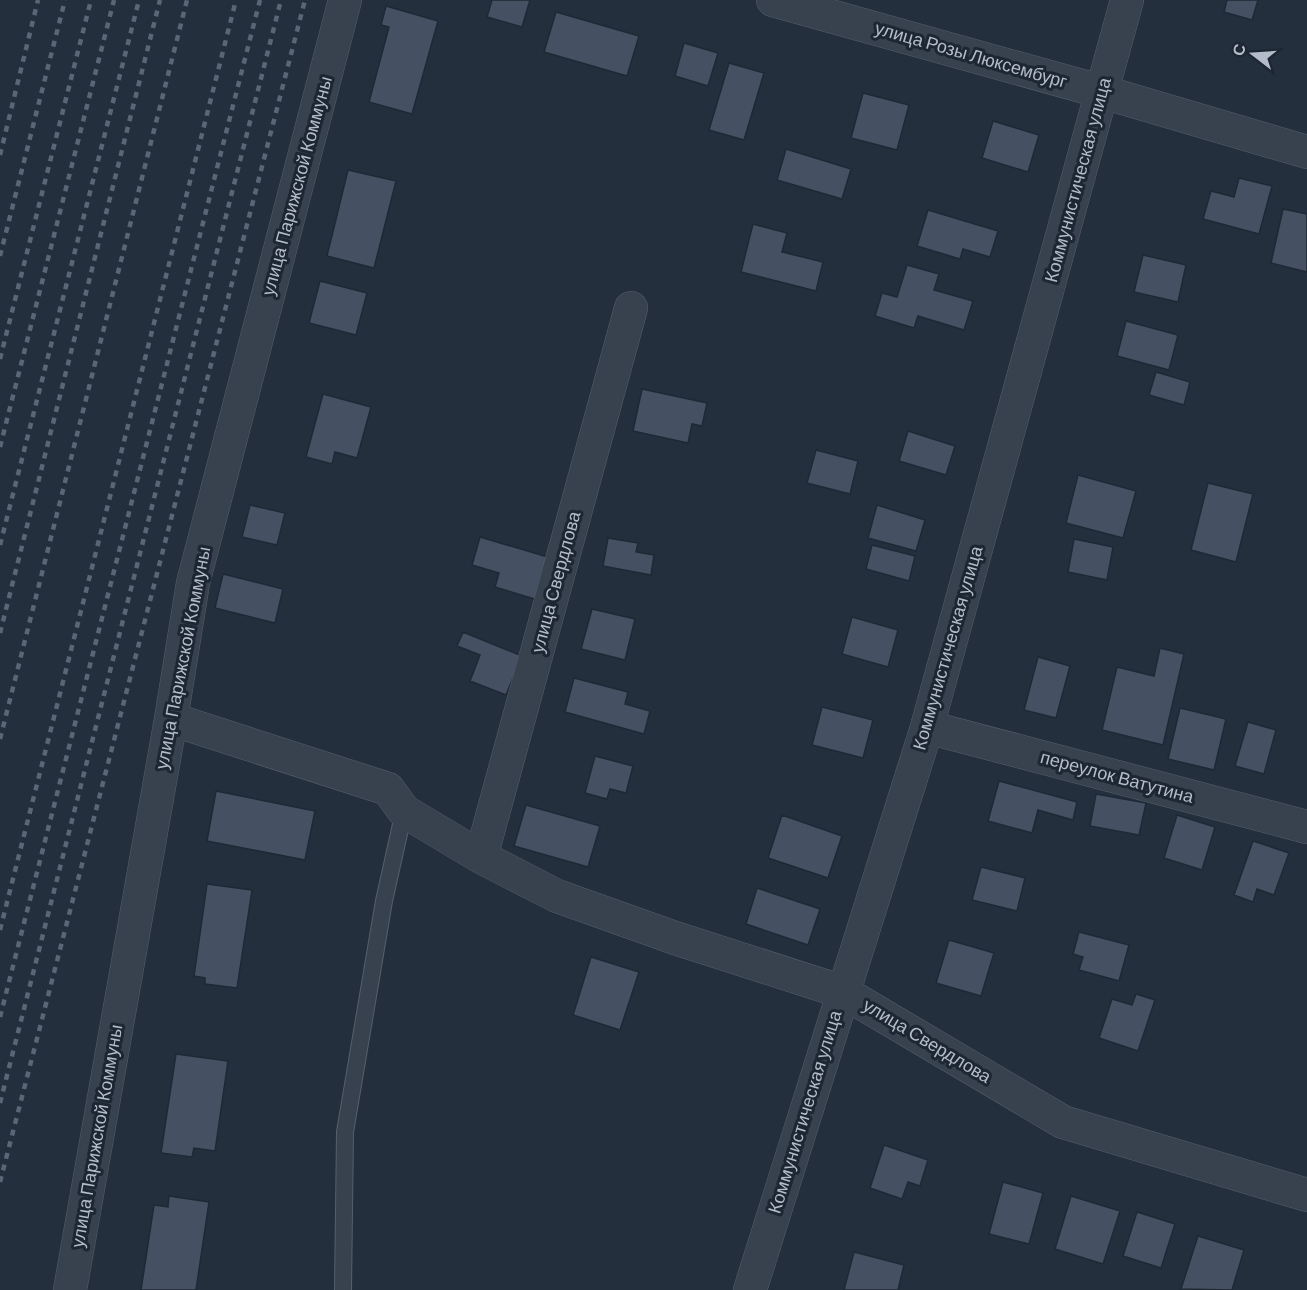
<svg xmlns="http://www.w3.org/2000/svg" width="1307" height="1290" viewBox="0 0 1307 1290" font-family="Barlow,sans-serif">
	<style>
		.building { fill: #455162; stroke: #1f2835; stroke-width: 1.5 }
		.lines { fill: none; stroke-linecap: round; stroke-linejoin: round }
		.service-casing { stroke: #565f6c; stroke-width: 18 }
		.minor-casing { stroke: #565f6c; stroke-width: 34 }
		.tertiary-casing { stroke: #565f6c; stroke-width: 34 }
		.service { stroke: #38414e; stroke-width: 16 }
		.minor { stroke: #38414e; stroke-width: 33 }
		.tertiary { stroke: #38414e; stroke-width: 33 }
		.rail { stroke: #5a6575; stroke-width: 4.5; stroke-dasharray: 6 6; stroke-linecap: butt }
		.labels { text-anchor: middle; stroke-width: 6; stroke-linejoin: round; paint-order: stroke }
		.street-label { font-size: 18px; fill: #b4bcc9; stroke: #1d2633 }
	</style>
	<rect width="100%" height="100%" fill="#242f3e"/>
	<!-- building -->
	<path class="building" d="M492,0H530L522,27L487,17Z
		M1227,0H1258L1252,20L1224,12Z
		M386,6L438,21L412,114L369,102L389,27L381,25Z
		M556,12L639,36L627,76L544,52Z
		M684,43L718,53L708,86L675,76Z
		M729,63L764,73L744,140L709,130Z
		M863,93L909,105L897,150L851,138Z
		M993,121L1039,135L1028,172L982,158Z
		M786,149L851,169L842,199L777,180Z
		M348,170L396,181L374,268L327,256Z
		M1239,178L1272,186L1259,234L1203,219L1211,191L1234,197Z
		M1283,209L1307,214V272L1271,263Z
		M928,210L998,231L990,257L963,249L960,259L917,246Z
		M753,224L787,233L782,252L823,262L816,291L741,272Z
		M1143,255L1186,265L1178,302L1134,292Z
		M907,265L939,274L934,290L973,301L964,330L918,316L914,328L875,316L882,293L897,297Z
		M320,281L367,293L356,335L309,323Z
		M1126,321L1178,335L1169,370L1117,356Z
		M1156,372L1190,382L1184,405L1149,395Z
		M642,389L707,403L702,426L692,424L688,443L633,431Z
		M323,394L371,407L357,458L335,452L332,464L306,457Z
		M908,431L955,446L946,475L899,461Z
		M816,450L858,461L850,494L807,483Z
		M1078,475L1136,491L1123,538L1066,523Z
		M1208,483L1253,494L1236,562L1191,550Z
		M250,505L285,513L277,545L242,537Z
		M877,505L925,520L916,551L868,538Z
		M480,537L551,558L538,600L495,587L499,573L472,565Z
		M608,538L638,543L636,552L654,555L651,575L603,566Z
		M1074,539L1113,547L1107,580L1068,572Z
		M872,545L915,556L909,581L866,569Z
		M223,574L283,589L275,623L215,608Z
		M592,609L635,619L625,660L581,649Z
		M852,617L898,630L888,667L842,654Z
		M463,632L522,656L506,695L470,681L480,655L457,646Z
		M1160,648L1184,654L1163,745L1102,730L1117,667L1154,676Z
		M1038,657L1070,666L1056,718L1024,710Z
		M574,678L628,692L625,704L650,711L644,734L565,712Z
		M822,707L873,720L863,758L812,745Z
		M1180,708L1226,719L1214,770L1168,759Z
		M1248,722L1276,730L1264,774L1235,766Z
		M595,756L633,766L626,793L610,789L607,799L585,793Z
		M999,781L1077,802L1073,820L1038,810L1032,833L988,821Z
		M216,791L315,811L305,860L207,841Z
		M1096,794L1146,803L1139,835L1090,826Z
		M526,805L600,826L588,867L514,846Z
		M782,815L842,836L828,878L768,858Z
		M1177,815L1215,827L1202,870L1164,858Z
		M1253,841L1289,853L1274,895L1257,889L1253,902L1234,895Z
		M981,867L1025,878L1017,911L972,900Z
		M207,884L252,890L237,988L205,984V978L194,976Z
		M757,888L820,909L808,945L746,924Z
		M1079,932L1129,945L1119,981L1079,970L1083,957L1073,954Z
		M949,940L994,953L981,996L936,983Z
		M591,957L639,972L620,1030L573,1015Z
		M1136,994L1155,1000L1138,1051L1099,1038L1112,999L1132,1005Z
		M176,1054L228,1061L215,1151L194,1148L192,1157L161,1153Z
		M884,1145L928,1160L920,1186L908,1182L902,1199L870,1188Z
		M1003,1182L1043,1193L1029,1244L989,1234Z
		M169,1196L209,1202L196,1290H141L154,1205L168,1207Z
		M1071,1196L1120,1211L1103,1264L1055,1249Z
		M1137,1212L1175,1224L1161,1268L1123,1256Z
		M1198,1236L1244,1250L1232,1290L1181,1289Z
		M854,1252L904,1265L898,1290H844Z"/>
	<g class="lines">
		<!-- service casing -->
		<g class="service-casing">
			<path id="service" d="M343,1290L345,1132L384,901L404,811"/>
		</g>
		<!-- minor casing -->
		<g class="minor-casing">
			<path id="minor" d="M773,0L1103,92L1307,152
				M171,719L388,789L404,811L481,857L557,896L675,938L843,992L1063,1122L1307,1195
				M927,727L1307,827
				M481,857L631,308
				M70,1290L171,719L193,583L345,0"/>
		</g>
		<!-- tertiary casing -->
		<g class="tertiary-casing">
			<path id="tertiary" d="M750,1290L927,727L1127,0"/>
		</g>
		<!-- service -->
		<use href="#service" class="service"/>
		<!-- minor -->
		<use href="#minor" class="minor"/>
		<!-- tertiary -->
		<use href="#tertiary" class="tertiary"/>
		<!-- rail -->
		<path class="rail" d="M0,155L38,0
			M0,256L65,0
			M0,359L91,0
			M0,447L114,0
			M0,545L139,0
			M0,633L160,0
			M0,739L187,0
			M0,930L236,0
			M0,1017L260,0
			M0,1103L281,0
			M0,1182L305,0"/>
	</g>
	<g class="labels">
		<!-- street labels -->
		<g class="street-label">
			<text transform="translate(971 55) rotate(16)" y="6">улица Розы Люксембург</text>
			<text transform="translate(1078 180) rotate(-75)" y="6">Коммунистическая улица</text>
			<text transform="translate(297 186) rotate(-75)" y="6">улица Парижской Коммуны</text>
			<text transform="translate(556 582) rotate(-75)" y="6">улица Свердлова</text>
			<text transform="translate(948 648) rotate(-74)" y="6">Коммунистическая улица</text>
			<text transform="translate(183 658) rotate(-79)" y="6">улица Парижской Коммуны</text>
			<text transform="translate(1117 777) rotate(15)" y="6">переулок Ватутина</text>
			<text transform="translate(927 1041) rotate(31)" y="6">улица Свердлова</text>
			<text transform="translate(805 1112) rotate(-73)" y="6">Коммунистическая улица</text>
			<text transform="translate(97 1136) rotate(-80)" y="6">улица Парижской Коммуны</text>
		</g>
	</g>
	<!-- north arrow -->
	<g transform="translate(1253 54) rotate(287)" stroke="#1d2633" stroke-width="4.5" paint-order="stroke">
	<path d="M0-4.5L10 22L0 15L-10 22Z" fill="#b4bcc9"/>
	<text y="-9" font-size="16" font-weight="bold" text-anchor="middle" fill="#b4bcc9">С</text>
	</g>
</svg>
